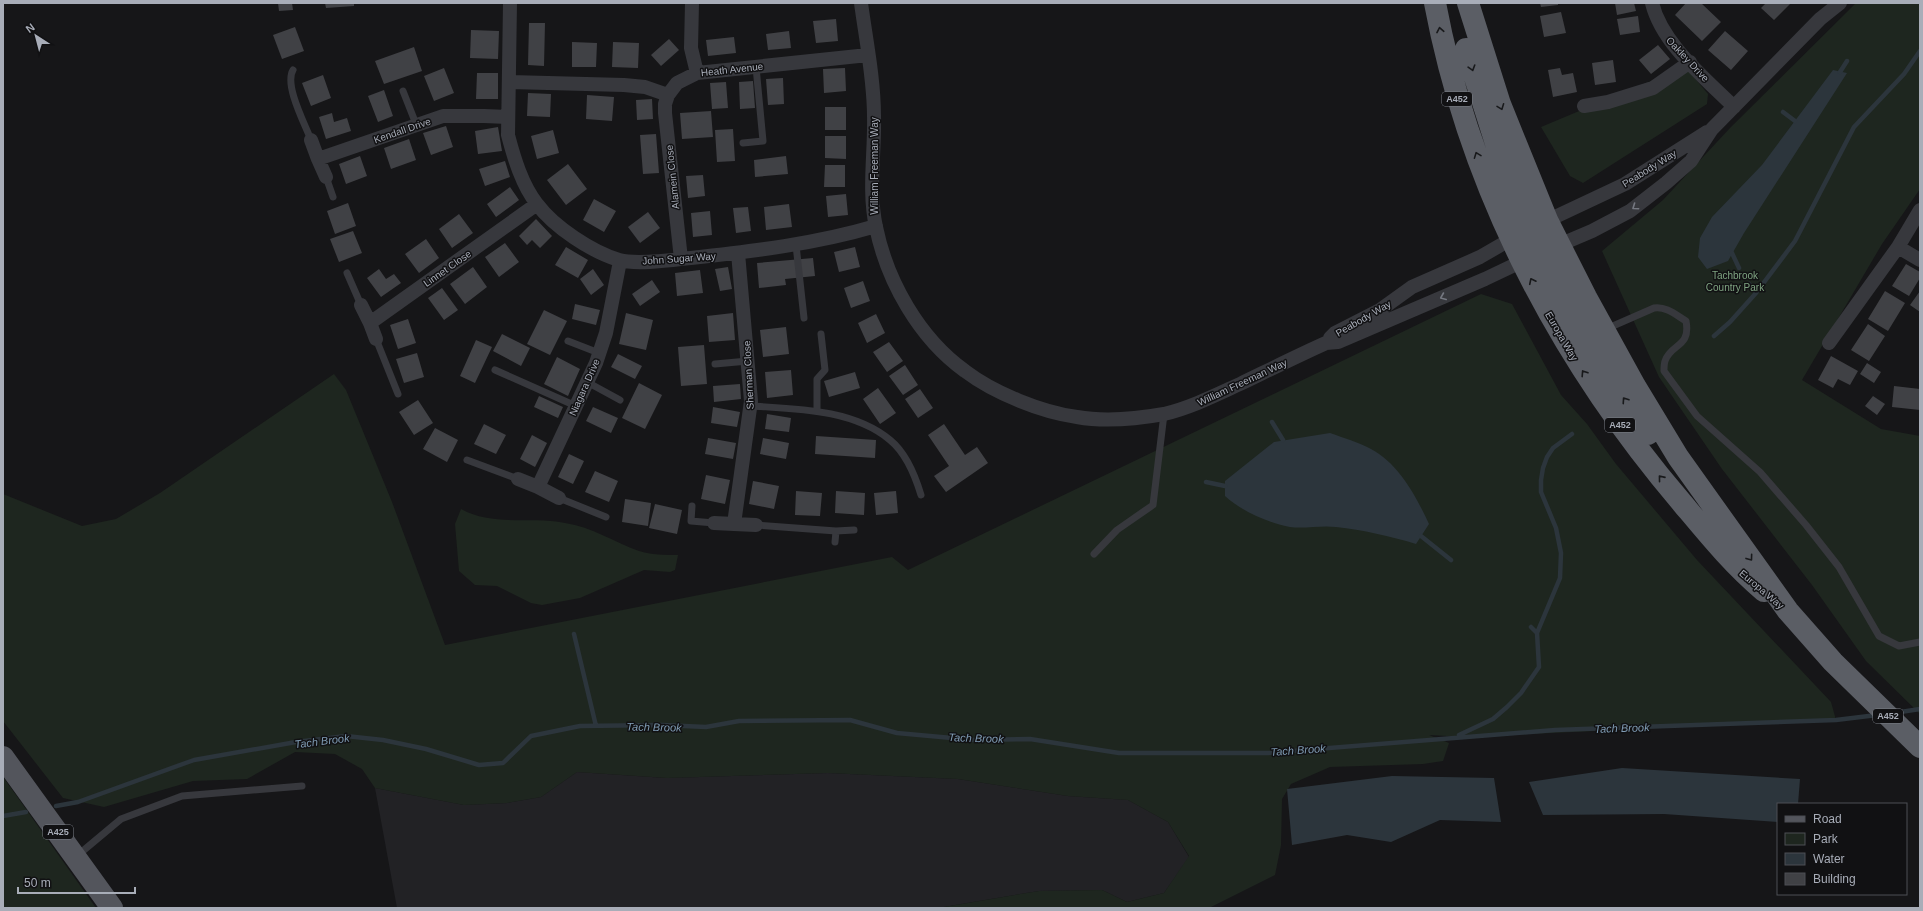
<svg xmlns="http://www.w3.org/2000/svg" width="1923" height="911" viewBox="0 0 1923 911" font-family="Helvetica,sans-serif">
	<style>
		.built { fill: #222225 }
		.green { fill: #1e261f }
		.water { fill: #2c353c }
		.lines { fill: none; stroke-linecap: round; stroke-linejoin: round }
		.stream { stroke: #2c353c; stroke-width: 4.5 }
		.building { fill: #404145 }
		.service { stroke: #37383d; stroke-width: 7 }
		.minor { stroke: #37383d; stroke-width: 14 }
		.primary { stroke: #53555c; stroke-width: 22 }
		.trunk { stroke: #5b5e65; stroke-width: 22 }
		.oneway { stroke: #18191b }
		.oneway2 { stroke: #757881 }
		.labels { text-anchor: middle; stroke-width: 3; stroke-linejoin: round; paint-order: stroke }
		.shield { fill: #111113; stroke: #7b7e86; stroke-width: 1 }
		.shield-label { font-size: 9px; font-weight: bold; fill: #a8adb8 }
		.street-label { font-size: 10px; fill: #a8adb8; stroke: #111113 }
		.park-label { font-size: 10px; fill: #7fa381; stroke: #111113 }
		.water-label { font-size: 11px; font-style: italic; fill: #7f9bb3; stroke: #111113 }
	</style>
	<rect width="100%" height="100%" fill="#161618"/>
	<!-- built -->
	<path class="built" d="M577,772L666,778L828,773L958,779L1068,796L1128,800L1168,822L1189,857L1164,893L1127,902L1102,890L1039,891L938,908H397L375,788L464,805L507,803L541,797Z"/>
	<!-- green -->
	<path class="green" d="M1856,3H1920V189L1882,244L1802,380L1881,429L1920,436V714L1866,661L1812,585L1722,469L1659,377L1602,251L1663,200L1730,128Z
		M1681,62L1708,94L1707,104L1583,183L1570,176L1541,127L1658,78Z
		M1481,294L1512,304L1561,395L1587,424L1616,464L1697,560L1831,702L1836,720L1465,737L1429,735L1449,743L1443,761L1423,764L1330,767L1291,784L1282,799L1281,845L1275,875L1209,908H938L1039,891L1102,890L1127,902L1164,893L1189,856L1168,822L1128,800L1068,796L958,779L828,773L667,778L577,772L541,797L507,803L464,805L375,788L362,769L335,754L295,752L247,779L193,781L104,807L63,798L3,721V494L82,526L116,519L160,493L334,374L346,390L392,502L445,645L892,557L908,570Z
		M461,509C494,527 530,516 565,523C592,527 614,542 639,551C651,555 665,555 678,555L675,570L670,572L644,570L580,598L542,605L531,603L497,586L475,585L459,571L455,524Z
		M3,777L16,795L96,908H3Z"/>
	<!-- water -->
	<path class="water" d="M1833,70L1847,73L1744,233L1728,261L1707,269L1698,257L1700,238L1712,217L1762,165Z
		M1330,433C1344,438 1358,442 1371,449C1399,464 1416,496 1429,524L1416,544C1390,536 1363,530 1336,527C1321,525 1305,529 1290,527C1269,523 1241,511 1225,496V481L1274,442Z
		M1622,768L1800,779L1798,804H1778V822L1664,814L1543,815L1529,782Z
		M1392,776L1494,778L1501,822L1440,820L1391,842L1347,835L1292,845L1287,789Z"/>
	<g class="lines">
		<!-- stream -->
		<path class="stream" d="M1840,72L1847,61
			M1783,112L1795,121
			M1732,253L1739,268
			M1749,284L1756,293
			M1714,336L1730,322L1756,293L1795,241L1854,127L1904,74L1920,51
			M1272,422L1283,440
			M1206,482L1225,486
			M1421,536L1451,560
			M1531,627L1537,633
			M574,634L596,726
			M1894,713L1920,709
			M1459,735L1493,719L1507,707L1521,693L1539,667L1537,633L1560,578L1561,553L1556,528L1541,492V480L1543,468L1547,457L1553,448L1572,434
			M56,806L78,802L194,760L296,742L346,736L383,740L426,749L479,765L503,763L531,736L580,726L662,725L706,727L739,721L850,720L897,733L974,740L1030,739L1119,753H1268L1555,730L1836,720L1877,715
			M3,816L26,812"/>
	</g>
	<!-- building -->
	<path class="building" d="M278,3H292L293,10L279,11Z
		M325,3H354V6L326,8Z
		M1540,3H1558V5L1541,7Z
		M1615,3H1634L1636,11L1617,15Z
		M1686,3H1701L1721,22L1702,41L1675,15Z
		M1766,3H1791L1774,20L1761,8Z
		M1561,12L1566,33L1544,37L1540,16Z
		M1638,16L1640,32L1620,35L1617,19Z
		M836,19L838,41L816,43L813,21Z
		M529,23H545L544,66L528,65Z
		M295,27L304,51L282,59L273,35Z
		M471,30L499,31L498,59L470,58Z
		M789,31L791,48L768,50L766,34Z
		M1725,31L1748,51L1731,70L1708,50Z
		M734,37L736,53L708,56L706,40Z
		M669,39L679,50L661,66L651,55Z
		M572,42L597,43L596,67H572Z
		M613,42L639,43L638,68L612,67Z
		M1658,45L1670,59L1651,74L1639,60Z
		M414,47L422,71L384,84L375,61Z
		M1613,60L1616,82L1595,85L1592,63Z
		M444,68L454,93L434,101L424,76Z
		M845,68L846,91L824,93L823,69Z
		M1560,68L1562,75L1573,73L1577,92L1553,97L1548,70Z
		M477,73H498V99H476Z
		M323,75L331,98L311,106L302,83Z
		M783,78L784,104L768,105L766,79Z
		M753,81L755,108L740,109L739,82Z
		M726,82L728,108L712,109L710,83Z
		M384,90L393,116L378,122L368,96Z
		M528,93L551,94L550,117L527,116Z
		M587,95L614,97L612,121L586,119Z
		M652,99L653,119L637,120L636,100Z
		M825,107H846V130H825Z
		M711,111L713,137L682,139L680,113Z
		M332,113L334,122L347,118L351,131L326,139L319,117Z
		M446,126L453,147L431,155L423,133Z
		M498,127L502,151L478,154L475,131Z
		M733,129L735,161L717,162L715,130Z
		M553,130L559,153L537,159L531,136Z
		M656,134L659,173L643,174L640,135Z
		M825,136H846V159L825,158Z
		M409,139L416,160L391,169L384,148Z
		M360,156L367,176L346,184L339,164Z
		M786,156L788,174L755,177L754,160Z
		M505,161L510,177L485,186L479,169Z
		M568,164L587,189L566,205L547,180Z
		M825,165H845V187H824Z
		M703,175L705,196L688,198L686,176Z
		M510,187L519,200L496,217L487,204Z
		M846,194L848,215L828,217L826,196Z
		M594,199L616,211L604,232L583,220Z
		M348,203L356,226L335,234L327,211Z
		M789,204L792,227L766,230L764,207Z
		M748,207L751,231L736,233L733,208Z
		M710,211L712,235L693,237L691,213Z
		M648,212L660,228L640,243L628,227Z
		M459,214L473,233L452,248L439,229Z
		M536,219L552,236L540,248L532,240L527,245L519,236Z
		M353,231L362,253L339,262L330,239Z
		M426,239L439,258L419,273L405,254Z
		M505,243L519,262L499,277L485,257Z
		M566,247L588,260L578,278L555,265Z
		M855,247L860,267L839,272L834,252Z
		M813,258L815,276L785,279L786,285L759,288L757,263Z
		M1906,264L1920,272V278L1909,296L1892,286Z
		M473,267L487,287L465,304L450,284Z
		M728,267L732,289L720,291L715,269Z
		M379,269L386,279L394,274L401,283L381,297L367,278Z
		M593,269L604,285L591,295L580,279Z
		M700,270L703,293L677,296L675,273Z
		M652,280L660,292L640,306L632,294Z
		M863,281L870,301L851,308L844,288Z
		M442,288L458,310L444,320L428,298Z
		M1885,291L1905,303L1888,331L1868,319Z
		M1920,291V312L1910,305Z
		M575,304L600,310L596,325L572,319Z
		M544,310L567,321L550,355L527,344Z
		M626,313L653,320L646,350L619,344Z
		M733,313L735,340L709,342L707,316Z
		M876,314L885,333L867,343L858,323Z
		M408,319L416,343L398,349L390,325Z
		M1868,324L1885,336L1869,361L1851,350Z
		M786,327L789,354L763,357L760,330Z
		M502,334L530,348L521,366L493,351Z
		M476,340L492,347L475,383L460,376Z
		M889,342L903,361L887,372L873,352Z
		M704,345L707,384L681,386L678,347Z
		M417,353L424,377L404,383L396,359Z
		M618,354L642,366L635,379L611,367Z
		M1831,356L1858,371L1850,385L1838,379L1833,388L1818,380Z
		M557,357L580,369L568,396L544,384Z
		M1867,363L1881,372L1874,383L1860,374Z
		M905,365L918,385L903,395L889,376Z
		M791,370L793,395L767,398L765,372Z
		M855,372L860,388L829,397L824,381Z
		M639,383L662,395L645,429L622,418Z
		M740,384L741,399L714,402L713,386Z
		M1894,386L1920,389V410L1892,407Z
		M878,388L896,413L880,424L863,399Z
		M920,389L933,408L918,418L905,399Z
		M539,396L563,407L558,418L534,407Z
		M1873,396L1885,404L1877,415L1865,406Z
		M418,400L433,423L414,435L399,412Z
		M593,407L618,418L611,433L586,421Z
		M713,407L740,412L737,427L711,423Z
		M767,414L791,418L789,432L765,429Z
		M484,424L506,435L496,454L474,444Z
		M944,424L965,455L977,447L988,463L946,492L934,476L949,466L928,435Z
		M435,428L458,440L447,462L423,449Z
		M532,435L547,443L535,467L520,459Z
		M816,436L876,440L875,458L815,454Z
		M708,438L736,443L733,459L705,454Z
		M763,438L789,443L786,459L760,454Z
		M569,454L584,461L573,484L558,477Z
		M595,471L618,481L609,502L585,492Z
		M706,475L730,480L725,504L701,499Z
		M753,481L779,486L774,509L749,504Z
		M796,491L822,493L820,516L795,515Z
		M836,491L865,493L864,515L835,513Z
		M896,491L898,513L876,515L874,493Z
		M625,499L651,503L648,526L622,522Z
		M655,504L682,510L677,534L649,528Z"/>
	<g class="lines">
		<!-- service -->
		<path class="service" d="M293,70C284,85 305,124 311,140
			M403,91L416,124
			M743,143L763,141L756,67
			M326,177L333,197
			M796,245L804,318
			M347,273L361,305
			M1606,329L1654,308C1666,306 1676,315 1686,321C1691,348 1671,343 1665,361C1664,364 1664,368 1664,371L1697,416L1760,472L1806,525L1839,567L1879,636L1899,646L1920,642
			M376,339L398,394
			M568,341L599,353
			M715,364L748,361
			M495,370L576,406
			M587,382L620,400
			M751,406C796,409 853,409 890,440C906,453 915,475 921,495
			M817,411V379L825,370L821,334
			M467,460L518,479
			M559,498L606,517
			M692,506L691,521L714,523
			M756,525L836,531L835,542
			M836,531L854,530
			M1094,554L1117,530L1153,505L1164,414
			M78,855L121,819L182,796L302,786"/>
		<!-- minor -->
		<path class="minor" d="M510,3L508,135C514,158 522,185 537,204C554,227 592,252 619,260C637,265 672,260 691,258C754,251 815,244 876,226
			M692,3L691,48L697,73
			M861,3C866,40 874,79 874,116C875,153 868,190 876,227C887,281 919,338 965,371C994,393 1041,412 1077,417C1105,422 1136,419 1164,414C1190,408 1216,395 1240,384C1269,370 1297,356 1326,343L1338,342L1485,279L1529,258
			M1652,3C1662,44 1705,78 1734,107
			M510,82L624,85L645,87L668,95L677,83L697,73L868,55
			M668,95L665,104V113L681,259
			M1584,106L1608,102L1653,88L1690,62
			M311,140L318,159L443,116H484L508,117
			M318,159L326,177
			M1540,224L1625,184L1707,132
			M1898,247L1920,260
			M1552,248L1592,231L1630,211L1666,183L1691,161L1712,129L1820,19L1840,3
			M361,305L370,323
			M1330,338L1335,333L1380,310L1412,287L1480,257L1518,235
			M376,339L370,323L537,204
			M1829,343L1898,247L1920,210
			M518,479L538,487L596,363L606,333L620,261
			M538,487L559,498
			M714,523L734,524L751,401L738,253
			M734,524L756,525"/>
		<!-- primary -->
		<path class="primary" d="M3,757L112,908"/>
		<!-- trunk -->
		<path class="trunk" d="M1435,3C1470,189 1560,360 1682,503C1708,534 1733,565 1764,591
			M1468,3L1500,104L1547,220L1586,297L1635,386L1678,457L1788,611L1833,662L1920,747
			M1466,49L1499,153L1524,219L1526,241L1523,261
			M1547,220L1543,230L1541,252L1559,292L1624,399L1648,434"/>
	</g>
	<!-- one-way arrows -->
	<defs><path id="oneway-chevron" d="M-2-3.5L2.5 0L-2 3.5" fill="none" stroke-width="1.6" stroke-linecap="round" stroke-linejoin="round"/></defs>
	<g class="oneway">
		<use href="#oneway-chevron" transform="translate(1440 30) rotate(-101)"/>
		<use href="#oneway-chevron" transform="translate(1472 68) rotate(73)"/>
		<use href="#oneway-chevron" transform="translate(1501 107) rotate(69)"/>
		<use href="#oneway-chevron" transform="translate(1477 155) rotate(-111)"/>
		<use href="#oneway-chevron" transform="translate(1532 281) rotate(-116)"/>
		<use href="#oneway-chevron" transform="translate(1584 373) rotate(-123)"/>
		<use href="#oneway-chevron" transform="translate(1625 400) rotate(-124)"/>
		<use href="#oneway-chevron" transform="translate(1661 478) rotate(-129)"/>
		<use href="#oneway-chevron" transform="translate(1750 558) rotate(54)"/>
	</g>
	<g class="oneway2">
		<use href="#oneway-chevron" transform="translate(1635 207) rotate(145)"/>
		<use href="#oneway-chevron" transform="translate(1443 297) rotate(157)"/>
	</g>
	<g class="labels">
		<!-- shield labels -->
		<g class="shield">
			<rect x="1442" y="92" width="30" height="14" rx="3"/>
			<rect x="1605" y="418" width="30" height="14" rx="3"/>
			<rect x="1873" y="709" width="30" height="14" rx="3"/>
			<rect x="43" y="825" width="30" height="14" rx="3"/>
		</g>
		<g class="shield-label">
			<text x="1457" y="102">A452</text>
			<text x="1620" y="428">A452</text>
			<text x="1888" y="719">A452</text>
			<text x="58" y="835">A425</text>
		</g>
		<!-- street labels -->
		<g class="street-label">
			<text transform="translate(1688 59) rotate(47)" y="4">Oakley Drive</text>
			<text transform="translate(732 69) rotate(-6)" y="4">Heath Avenue</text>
			<text transform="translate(402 130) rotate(-19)" y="4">Kendall Drive</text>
			<text transform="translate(874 166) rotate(-90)" y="4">William Freeman Way</text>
			<text transform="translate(1649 168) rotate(-32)" y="4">Peabody Way</text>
			<text transform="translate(672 177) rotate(-96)" y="4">Alamein Close</text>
			<text transform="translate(679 258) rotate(-4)" y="4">John Sugar Way</text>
			<text transform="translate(447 268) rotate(-35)" y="4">Linnet Close</text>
			<text transform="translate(1363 318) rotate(-30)" y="4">Peabody Way</text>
			<text transform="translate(1562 336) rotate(60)" y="4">Europa Way</text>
			<text transform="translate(748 375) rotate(-93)" y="4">Sherman Close</text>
			<text transform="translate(1242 382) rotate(-25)" y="4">William Freeman Way</text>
			<text transform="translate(584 387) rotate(-66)" y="4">Niagara Drive</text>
			<text transform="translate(1762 589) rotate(40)" y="4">Europa Way</text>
		</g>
		<!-- park labels -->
		<g class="park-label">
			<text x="1735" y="279">Tachbrook<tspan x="1735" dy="12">Country Park</tspan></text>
		</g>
		<!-- water labels -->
		<g class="water-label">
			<text transform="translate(654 727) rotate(1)" y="4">Tach Brook</text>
			<text transform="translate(1622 728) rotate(-2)" y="4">Tach Brook</text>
			<text transform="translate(976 738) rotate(2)" y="4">Tach Brook</text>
			<text transform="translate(322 741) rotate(-7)" y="4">Tach Brook</text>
			<text transform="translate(1298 750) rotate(-4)" y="4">Tach Brook</text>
		</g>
	</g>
	<!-- border -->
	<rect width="1923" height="911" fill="none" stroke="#a8adb8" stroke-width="8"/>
	<!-- legend -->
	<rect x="1777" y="803" width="130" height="92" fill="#111113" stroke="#4d4f55"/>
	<rect x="1785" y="816" width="20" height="6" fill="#53555c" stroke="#4d4f55"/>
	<text x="1813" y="823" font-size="12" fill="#a8adb8">Road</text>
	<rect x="1785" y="833" width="20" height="12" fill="#1e261f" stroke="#4d4f55"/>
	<text x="1813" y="843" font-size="12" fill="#a8adb8">Park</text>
	<rect x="1785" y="853" width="20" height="12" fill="#2c353c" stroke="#4d4f55"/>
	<text x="1813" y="863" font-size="12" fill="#a8adb8">Water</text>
	<rect x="1785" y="873" width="20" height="12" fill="#404145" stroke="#4d4f55"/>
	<text x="1813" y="883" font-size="12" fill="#a8adb8">Building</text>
	<!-- north arrow -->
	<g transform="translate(36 36) rotate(324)" stroke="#111113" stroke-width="3" paint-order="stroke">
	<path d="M0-3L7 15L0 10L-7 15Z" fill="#a8adb8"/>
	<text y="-6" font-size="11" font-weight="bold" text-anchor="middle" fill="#a8adb8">N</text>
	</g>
	<!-- scale -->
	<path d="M18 887v6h117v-6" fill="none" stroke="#a8adb8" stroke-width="2"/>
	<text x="24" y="887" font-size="12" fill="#a8adb8" stroke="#111113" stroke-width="3" paint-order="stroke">50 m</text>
</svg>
